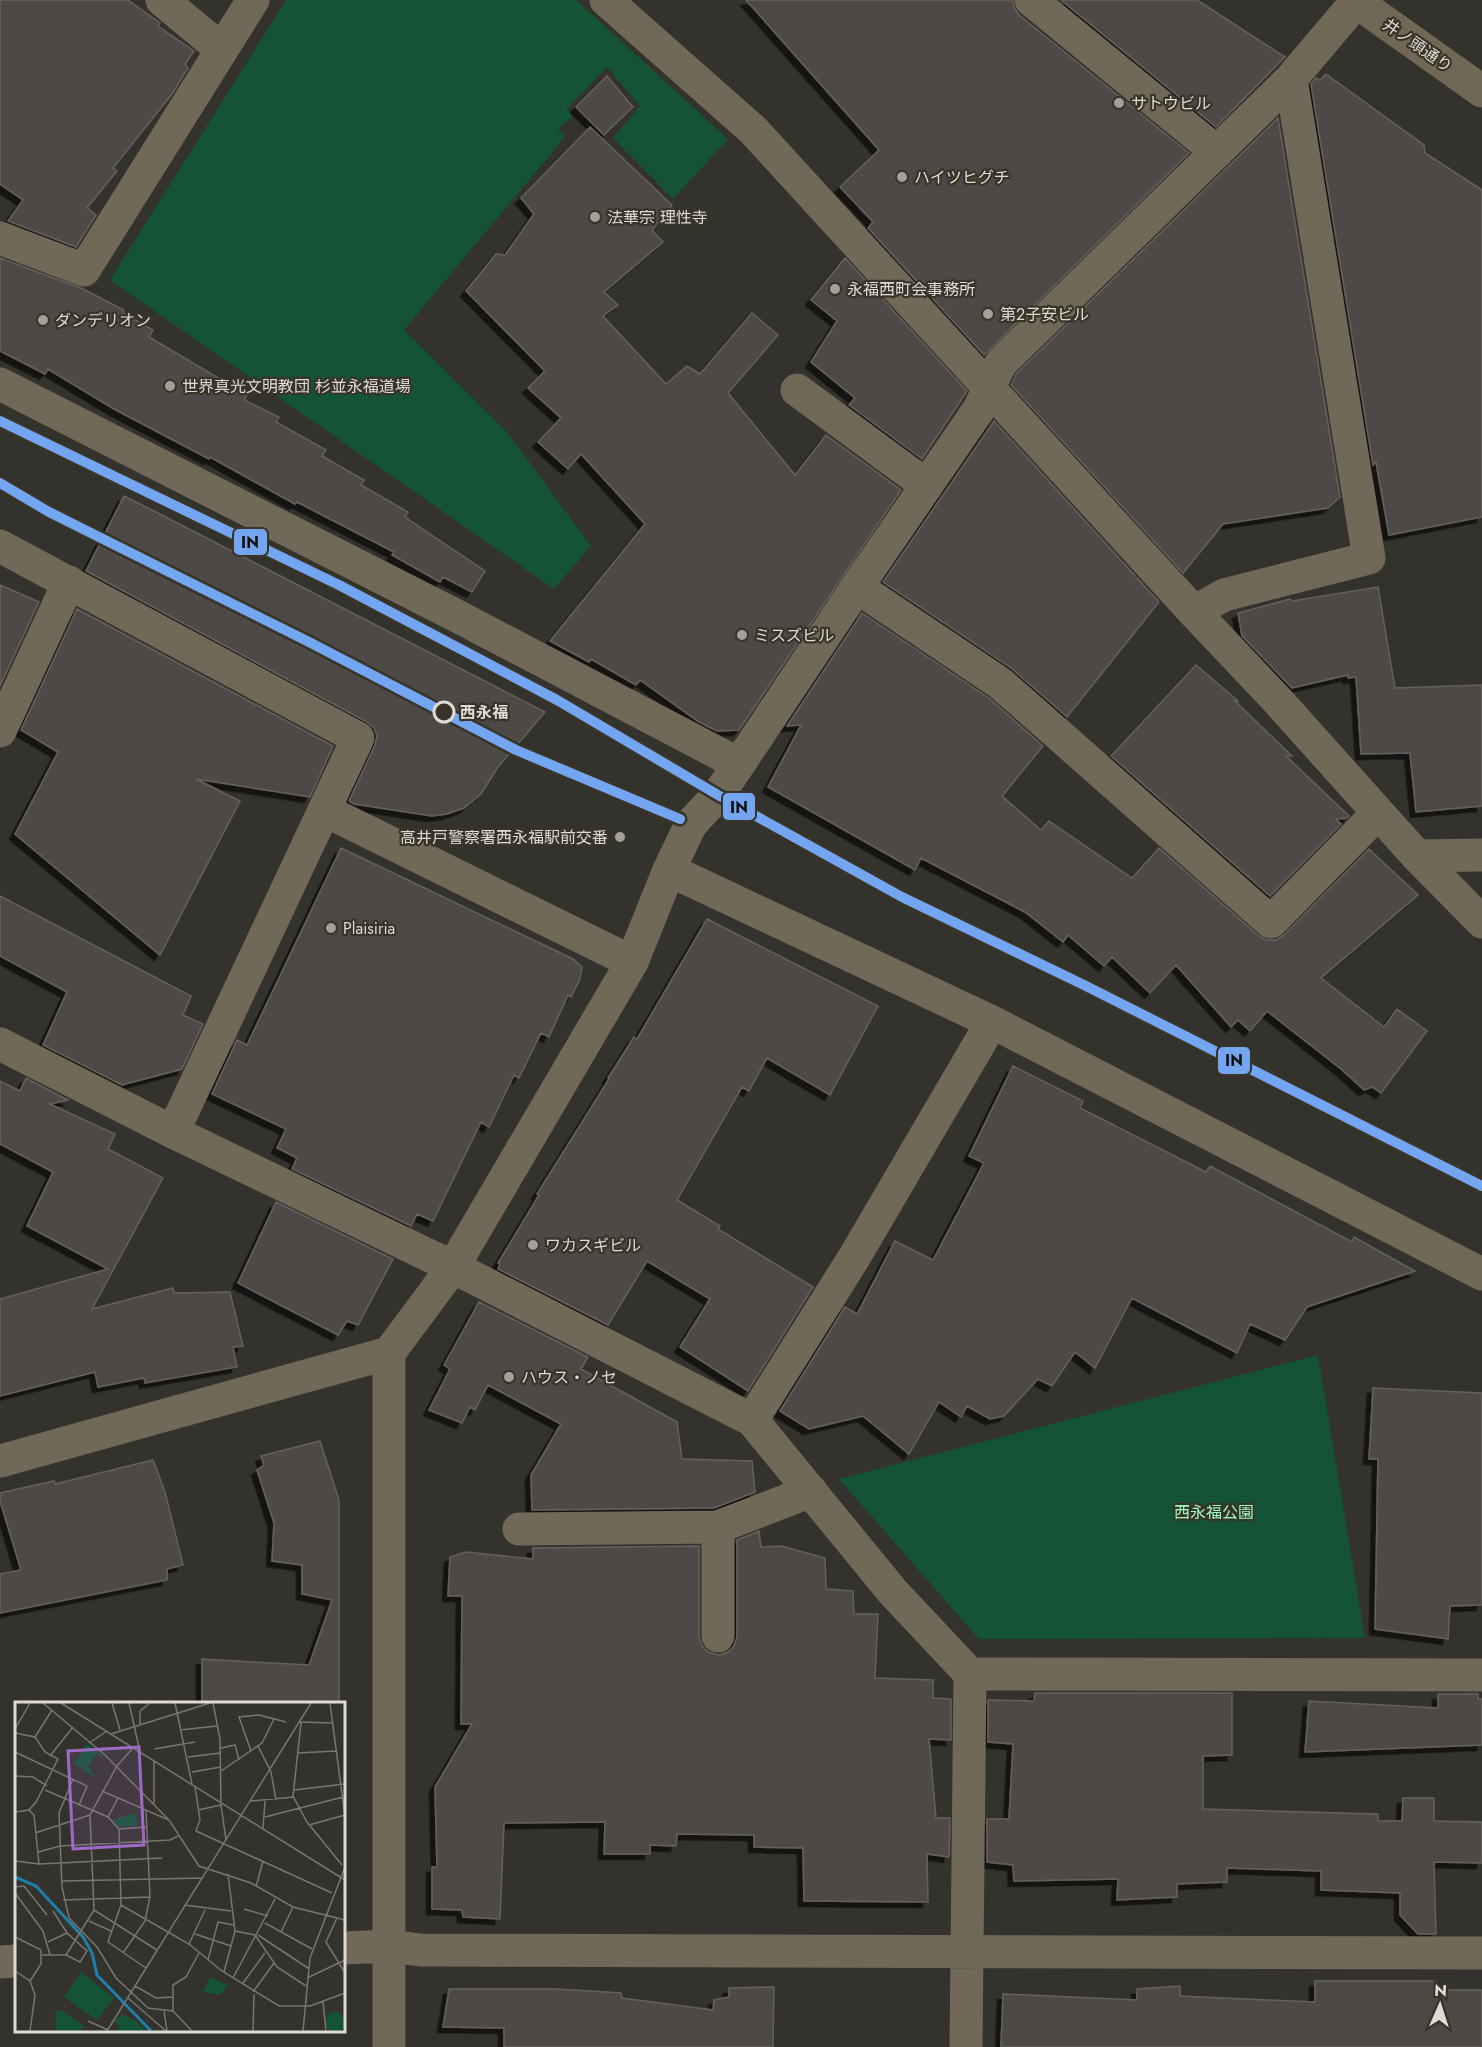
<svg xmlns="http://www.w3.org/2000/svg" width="1482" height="2047" viewBox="0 0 1482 2047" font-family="Jost,'Noto Sans JP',sans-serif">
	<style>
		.green { fill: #145336 }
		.building { fill: #4e4a46; stroke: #65615d; stroke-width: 1.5; filter: url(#shadow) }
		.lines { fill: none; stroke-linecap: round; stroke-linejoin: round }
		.minor { stroke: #706958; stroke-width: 33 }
		.major { stroke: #706854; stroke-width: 33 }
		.rail-1-casing { stroke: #383428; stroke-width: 15 }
		.rail-1 { stroke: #74a5f1; stroke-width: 10 }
		.poi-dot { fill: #a3a09a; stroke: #383428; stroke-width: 2 }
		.stop-dot { fill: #383428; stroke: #dfdcd5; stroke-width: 3 }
		.labels { text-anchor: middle; stroke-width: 4.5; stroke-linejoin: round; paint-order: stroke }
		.street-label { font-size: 16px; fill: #dfdcd5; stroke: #383428 }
		.poi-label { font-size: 16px; fill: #dfdcd5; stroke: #383428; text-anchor: start }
		.stop-label { font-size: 16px; font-weight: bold; fill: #dfdcd5; stroke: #383428; text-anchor: start }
		.park-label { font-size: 16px; fill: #9afac5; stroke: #383428 }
		.inset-river { fill: none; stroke: #1c80ab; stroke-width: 3 }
		.inset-road { fill: none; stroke: #787670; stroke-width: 1.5 }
		.view { fill: #9e6ac7; fill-opacity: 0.15; stroke: #9e6ac7; stroke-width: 3 }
		.inset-edge { fill: none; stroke: #dfdcd5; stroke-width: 3 }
		.line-badge { stroke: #383428; stroke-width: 2 }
		.pale-badge-label { font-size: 16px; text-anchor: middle; font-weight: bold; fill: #111 }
	</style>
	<defs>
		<filter id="shadow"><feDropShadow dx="-5.5" dy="5.5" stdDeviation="0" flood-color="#0009"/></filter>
	</defs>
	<rect width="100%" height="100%" fill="#34322c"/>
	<!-- green -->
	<path class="green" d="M286,0H576L728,139L673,199L613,138L640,106L607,67L567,109L573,116L558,129L565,137L404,330L507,432L591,546L554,589L110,280Z
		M1318,1355L1365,1638L979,1639L839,1479Z"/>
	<!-- building -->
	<path class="building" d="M0,0H128L160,23L158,26L194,51L185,64L188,68L172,94L113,168L117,171L87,208L96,215L76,247L8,221L23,200L0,184Z
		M746,0H1013L1014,7L1019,15L1189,153L984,355L868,228L873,222L840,187L879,150Z
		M1061,0H1197L1285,57L1216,127Z
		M1326,74L1424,145L1425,153L1482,190V517L1389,535L1376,462L1373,465L1311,84L1316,78L1320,80Z
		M607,76L633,107L604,135L576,107Z
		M1278,118L1340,497L1328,508L1223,524L1183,573L1011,385L1016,374Z
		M590,127L672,205L652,230L663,242L604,292L618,305L603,316L666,384L687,366L700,374L752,313L778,335L728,393L795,475L826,435L901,490L739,730L717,731L699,722L640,680L636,685L591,659L589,662L550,641L645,524L581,454L568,469L538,442L561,418L528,388L545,371L466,291L496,254L505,255L534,214L521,198Z
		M0,258L81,288L124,310L123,313L153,330L149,337L247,395L244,400L279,417L276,422L326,450L322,456L364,480L361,485L408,512L405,517L485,571L472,592L443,577L440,582L392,555L394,552L297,502L295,504L210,457L209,459L114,409L48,369L45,374L0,351Z
		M845,258L967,391L922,459L849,405L855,398L811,362L837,321L811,300Z
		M994,421L1159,602L1067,717L1011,668L883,582Z
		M124,496L156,512L545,712L498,767L481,794L464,808L447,814L432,816L354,804L349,801L375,745L377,736L374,728L367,722L86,571Z
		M0,585L39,602L0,686Z
		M1378,587L1395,688L1482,685V806L1416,812L1410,753L1361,754L1356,677L1348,678V675L1292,688L1242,636L1238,613L1290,599L1292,601Z
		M77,609L333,746L310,797L196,779L240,801L160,955L15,834L58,752L21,730Z
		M862,613L989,698L1043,746L1002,796L1041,830L1049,821L1132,878L1159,848L1259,936L1266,940H1276L1284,935L1369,849L1418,895L1321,978L1384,1027L1397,1009L1427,1031L1381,1093L1372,1087L1364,1090L1341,1069L1267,1011L1250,1031L1238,1020L1231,1027L1176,965L1150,993L1112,957L1104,966L1068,935L1063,942L1025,912L921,858L915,870L768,787L801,725L787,726Z
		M1196,665L1238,701H1235L1292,756H1286L1349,816L1347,818L1336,819L1341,824L1270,896L1111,756Z
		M341,848L573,959L582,967L580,979L571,997L568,995L549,1037L541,1033L519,1078L514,1075L489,1127L481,1122L433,1221L417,1214L411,1226L292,1169L297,1158L277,1148L286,1129L212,1094L237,1040L247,1045Z
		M0,896L191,996L183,1015L203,1024L182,1069L122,1085L43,1045L67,992L0,956Z
		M707,919L878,1006L830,1095L767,1058L749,1091L742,1087L677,1200L720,1226L718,1229L813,1287L748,1391L680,1347L710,1299L647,1261L608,1325L498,1269L500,1264L498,1263L539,1195L537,1194L609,1079L608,1078L634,1037L637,1039Z
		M1013,1066L1083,1101L1080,1108L1206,1172L1210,1166L1352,1242L1354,1237L1415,1271L1307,1307L1285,1340L1250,1324L1237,1353L1132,1298L1095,1368L1075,1352L1052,1386L1038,1379L1004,1416L990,1419L967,1406L961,1417L939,1402L909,1454L863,1416L809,1429L780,1411L845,1307L857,1314L895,1241L933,1260L984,1163L969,1156Z
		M26,1078L68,1100L50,1104L115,1134L108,1149L163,1178L92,1309L173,1288L174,1293L230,1292L243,1346L233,1347L237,1367L145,1383L144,1378L98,1387L95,1372L0,1396V1299L108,1269L27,1226L53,1172L0,1144V1081L20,1091Z
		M276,1202L393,1259L358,1325L347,1321L338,1335L238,1283Z
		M479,1302L588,1357L581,1369L677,1422L682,1459L752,1461L755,1492L714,1508L532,1510L531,1475L561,1424L488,1385L475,1410L470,1407L462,1423L429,1410L450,1369L444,1365Z
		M1373,1388L1482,1393V1605L1450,1606L1448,1639L1375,1629L1378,1459H1369Z
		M320,1441L339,1500V1704H202V1659L309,1665L332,1600L302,1594V1565L272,1561L274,1523L257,1470L264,1465L261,1456Z
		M153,1460L165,1492L183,1565L167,1569V1580L0,1613V1574L21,1570L0,1501V1493L54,1481L55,1484Z
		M759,1531L761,1547L781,1546L825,1558L826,1589L853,1591L854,1614H878L875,1678L933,1680V1698L951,1699V1740L929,1739L936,1818H950L949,1857L927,1854L928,1902L804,1901L803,1848L754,1847V1835L677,1834L676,1846L650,1845V1854H604L605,1822L504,1823L500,1919L463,1917L462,1910L432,1909V1867H437L435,1787L472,1724H461L462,1596H448L450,1557L466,1552L533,1559V1548L699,1546V1637L702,1646L708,1652L719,1655L728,1652L734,1646L737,1637V1540Z
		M1035,1693H1232V1755L1203,1756V1809L1378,1814V1821H1402L1403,1798H1434V1821L1482,1822V1863L1434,1862L1436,1934H1418L1400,1915V1893L1321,1890V1871L1227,1868V1882L1177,1884V1897L1117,1900L1118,1879L1014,1881L1013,1865L987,1862V1819H1009L1013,1744L988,1742V1700L1034,1701Z
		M1438,1694H1478V1699H1482V1745L1305,1752L1309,1701L1438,1708Z
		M1315,1981H1436V1990H1482V2047H1001L1003,1994L1137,2000V1989L1180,1986V1996L1315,2002Z
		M774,1987L773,2047H504V2028L443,2027L449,1989H558L621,1993L622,1998L713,2010L714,2000L729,1997V1988Z"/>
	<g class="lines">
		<!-- minor -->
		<path class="minor" d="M162,0L221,49
			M606,0L754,131L1194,612L1279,702L1417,856L1482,922
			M1031,0L1217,152
			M0,238L84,270L253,0
			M0,384L459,617L739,764
			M797,390L926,485
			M0,546L358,738L173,1132
			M857,587L1000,683L1271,922L1378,813
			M1194,612L1224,595L1369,558L1291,79
			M0,731L69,582
			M324,810L632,962
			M1417,856L1482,855
			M669,870L992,1022L1482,1274
			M0,1044L173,1132L453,1267L752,1420L893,1592L970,1674L966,2047
			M752,1420L855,1256L992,1022
			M0,1461L389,1353
			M519,1529L718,1527
			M718,1636V1527L811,1491
			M970,1674L1482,1675
			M344,1948L390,1946L420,1950L1482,1953
			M0,1962L16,1961
			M389,2047V1353L453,1267L632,962L669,870L691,824L718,795L739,764L857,587L979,409L1001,363L1291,79L1356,2"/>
		<!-- major -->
		<path class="major" d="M1354,0L1482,91"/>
		<!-- rail-1 casing -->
		<g class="rail-1-casing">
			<path id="rail-1" d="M0,421L339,585L557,700L718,795L902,897L1084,985L1482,1186
				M0,483L49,512L311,643L516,750L680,819"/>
		</g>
		<!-- rail-1 -->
		<use href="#rail-1" class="rail-1"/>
	</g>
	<!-- markers -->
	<g class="poi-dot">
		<circle cx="1119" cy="103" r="6"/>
		<circle cx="902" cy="177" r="6"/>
		<circle cx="595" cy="217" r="6"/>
		<circle cx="835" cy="289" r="6"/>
		<circle cx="988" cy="314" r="6"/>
		<circle cx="43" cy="320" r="6"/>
		<circle cx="170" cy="386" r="6"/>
		<circle cx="742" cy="635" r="6"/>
		<circle cx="620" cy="837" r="6"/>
		<circle cx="331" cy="928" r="6"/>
		<circle cx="533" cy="1245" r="6"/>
		<circle cx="509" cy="1377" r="6"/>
	</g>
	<circle class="stop-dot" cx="444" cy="712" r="10"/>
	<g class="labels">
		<!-- street labels -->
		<g class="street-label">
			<text transform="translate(1418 45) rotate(35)" y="6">井ノ頭通り</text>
		</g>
		<!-- poi labels -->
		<g class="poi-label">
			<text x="1131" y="109">サトウビル</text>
			<text x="914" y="183">ハイツヒグチ</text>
			<text x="607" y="223">法華宗 理性寺</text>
			<text x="847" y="295">永福西町会事務所</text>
			<text x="1000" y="320">第2子安ビル</text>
			<text x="55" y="326">ダンデリオン</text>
			<text x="182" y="392">世界真光文明教団 杉並永福道場</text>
			<text x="754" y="641">ミスズビル</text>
			<text x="608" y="843" text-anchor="end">高井戸警察署西永福駅前交番</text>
			<text x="343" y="934">Plaisiria</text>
			<text x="545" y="1251">ワカスギビル</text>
			<text x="521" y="1383">ハウス・ノセ</text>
		</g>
		<!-- stop labels -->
		<g class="stop-label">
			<text x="460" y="718">西永福</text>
		</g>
		<!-- park labels -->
		<g class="park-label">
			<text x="1214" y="1518">西永福公園</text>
		</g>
	</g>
	<!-- overview -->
	<g transform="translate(15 1702)">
		<rect width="330" height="330" fill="#34322c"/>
		<path d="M72,41L88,54L86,57L82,51L73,64L81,76L59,62ZM120,111L123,124L104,125L97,118ZM66,270L99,296L82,318L49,295ZM195,275L212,283L206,293L188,290ZM40,309H47L69,324L66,329H41ZM310 320a10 10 0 1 1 20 0a10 10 0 1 1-20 0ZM107,312L121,319L131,329H102L105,323L99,320Z" fill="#145336"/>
		<path class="inset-river" d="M0,175L21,184L68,235L77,251L82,273L136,329"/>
		<path class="inset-road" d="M28,1L90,53L153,117M46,1L330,178M97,1L105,28M114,1L125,50M160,1L177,82M198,1L205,37L206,103L211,138M315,1L330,115M284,20L318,21M286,21L278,94L292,120L327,163M125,22V9L135,1M0,27L15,1M165,28L202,24M0,31L20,35L30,50L43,57L21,100L14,108L0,110M96,32L195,1M20,35L37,8M74,41L92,29M243,44L256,70L261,98M206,46L220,43L224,58M139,47L180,40M236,49L224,15L244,13L271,20M0,50L72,84L64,103M282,51L321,49M35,54L58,25M173,55L206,51M206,69L247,41L259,17M177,70L206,65M0,74L18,75L32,84M58,77L44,111L47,185L54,216L82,245L101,276L133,306L158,309M180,85L185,118L181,129L317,191M30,88L93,115L104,127L106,203L93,240L131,266M279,88L330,82M87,89L154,118L184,164L236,181L278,205L330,218M235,99L279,95M139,102V59M14,108L19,113L24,162M183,108L206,103M93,115L103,96M250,115L328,95M294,123L330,113M248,126L250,99M104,127L132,125M20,131L75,113M23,150L45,144L155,138L163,134M0,159L24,162L147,156M47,179L187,176M0,185L9,184L32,213M241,185L248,159M0,191L28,229L35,253M48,198L135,195M106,203L174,242L207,269L264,304H295L330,291M169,203L216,209M229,207L253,214M79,208L142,248M322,216L311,240L330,271M74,219L96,229M250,221L297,247M220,229L240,233L262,265L291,284M266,230L278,205M180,232L216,244M243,233L293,266M0,235L26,248V262L15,279M33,240L52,231M174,242L190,208M108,251L130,219L135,195L131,108M26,253H51L65,260L72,249L52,231L38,209M51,253L79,208L75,113L102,64L118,46M193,258L203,220L219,223M0,269L15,279L20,293L15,329M209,270L220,229L213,172M218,276L260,197M292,276L330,258M228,281L250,251M120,284L141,296L158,295M238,290L259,261M113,296L151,329M308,299L311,329M149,309L152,329M73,319L93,328M92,329L296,1M177,329L158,309V283L171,275L184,251M238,329L239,292M288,329L295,256L330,165V153"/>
		<path class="view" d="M124,45L129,143L58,147L53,49Z"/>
		<rect width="330" height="330" class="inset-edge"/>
	</g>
	<g class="line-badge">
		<rect x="233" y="528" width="35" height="28" rx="6" fill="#74a5f1"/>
		<rect x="722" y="792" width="34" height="29" rx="6" fill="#74a5f1"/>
		<rect x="1217" y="1046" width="34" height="29" rx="6" fill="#74a5f1"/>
	</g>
	<g class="pale-badge-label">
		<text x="250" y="548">IN</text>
		<text x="739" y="813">IN</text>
		<text x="1234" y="1066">IN</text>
	</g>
	<!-- north arrow -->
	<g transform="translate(1440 2005) rotate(3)" stroke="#383428" stroke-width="4.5" paint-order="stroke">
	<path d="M0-4.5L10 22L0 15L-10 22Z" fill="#dfdcd5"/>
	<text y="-9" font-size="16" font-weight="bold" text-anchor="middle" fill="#dfdcd5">N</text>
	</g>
</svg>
